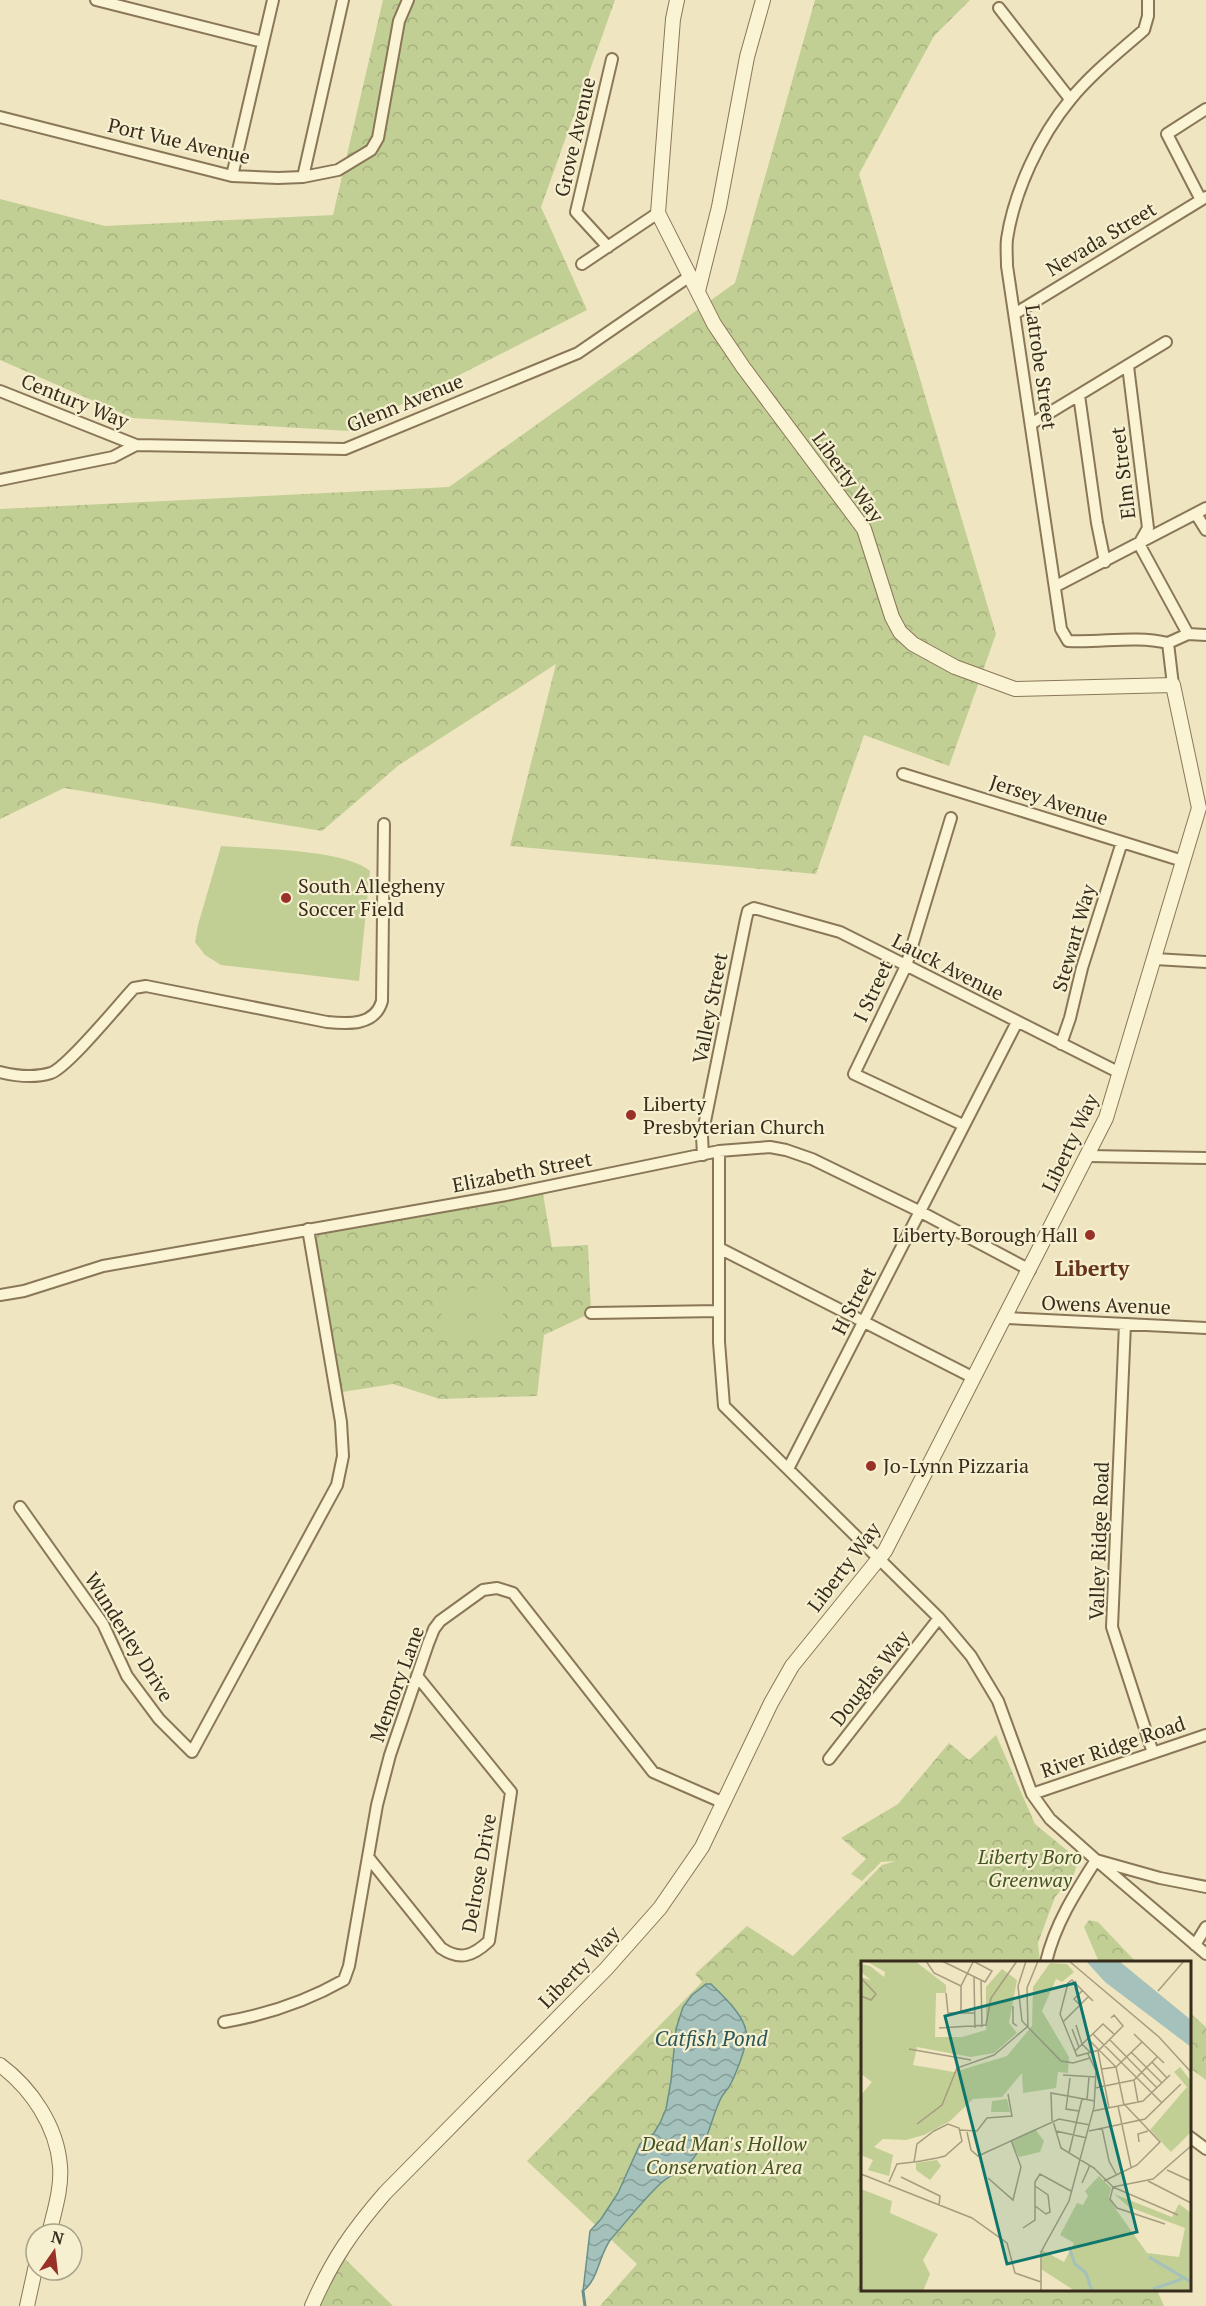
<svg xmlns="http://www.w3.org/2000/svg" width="1206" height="2306" viewBox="0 0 1206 2306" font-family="'PT Serif',serif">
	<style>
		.forest { fill: url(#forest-crowns) }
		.pitch { fill: #c1ce94 }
		.water { fill: url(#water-waves); stroke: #6a908a; stroke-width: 1.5 }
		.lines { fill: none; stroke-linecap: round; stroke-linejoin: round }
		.stream { stroke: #6a908a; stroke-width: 3 }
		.minor-casing { stroke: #897758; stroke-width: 14 }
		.tertiary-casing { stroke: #897758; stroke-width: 16 }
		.minor { stroke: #faf3d4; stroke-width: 10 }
		.tertiary { stroke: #faf3d4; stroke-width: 14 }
		.poi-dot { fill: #9a3126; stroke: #f6f0d1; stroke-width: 2 }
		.labels { text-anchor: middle; stroke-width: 4.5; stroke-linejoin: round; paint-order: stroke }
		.street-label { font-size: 20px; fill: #382d1d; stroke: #f6f0d1 }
		.poi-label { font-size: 20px; fill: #382d1d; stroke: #f6f0d1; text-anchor: start }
		.park-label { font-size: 20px; font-style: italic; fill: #435523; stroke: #f6f0d1 }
		.water-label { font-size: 21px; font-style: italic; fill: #2b5759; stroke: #f6f0d1 }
		.quarter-label { font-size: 22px; font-weight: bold; fill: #66331b; stroke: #f6f0d1 }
		.inset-river { fill: none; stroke: #a4c1bc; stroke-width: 3 }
		.inset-road { fill: none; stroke: #a69c7f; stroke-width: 1.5 }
		.view { fill: #0f766e; fill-opacity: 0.15; stroke: #0f766e; stroke-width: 3 }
		.inset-edge { fill: none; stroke: #382d1d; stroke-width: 3 }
	</style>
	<defs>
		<pattern id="forest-crowns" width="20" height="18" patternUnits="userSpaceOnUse" patternTransform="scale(1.5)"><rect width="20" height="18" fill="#c1ce94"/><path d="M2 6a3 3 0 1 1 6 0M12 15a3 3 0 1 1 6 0" fill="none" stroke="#a7b17f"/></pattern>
		<pattern id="water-waves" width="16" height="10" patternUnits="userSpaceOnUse" patternTransform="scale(1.5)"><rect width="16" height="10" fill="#a4c1bc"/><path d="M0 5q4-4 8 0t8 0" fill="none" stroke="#879d98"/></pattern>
	</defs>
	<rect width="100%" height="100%" fill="#efe6c1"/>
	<!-- forest -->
	<path class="forest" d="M383,0H615L541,207L587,310L349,431L133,418L0,360V199L105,226L333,215Z
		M815,0H970L934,36L859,174L996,634L949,766L864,735L816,874L510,846L556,664L399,765L322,831L64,788L0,819V509L449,487L735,283Z
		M542,1188L552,1247L588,1245L591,1313L544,1335L537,1396L440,1399L393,1384L336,1393L308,1229Z
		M996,1735L1035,1824L1069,1852L1077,1864L1073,1877L1055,1897L1038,1943L1040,1962H862V2290H1157L1164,2306H600L637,2264L527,2161L702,1982L695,1974L747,1926L793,1956L882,1865L896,1861L881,1862L862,1881L851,1874L866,1859L841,1838L898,1804L949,1743L969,1760Z
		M1089,1920L1098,1922L1136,1962H1099L1084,1927Z
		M1190,2013L1206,2027V2080L1191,2069Z
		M341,2255L393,2306H316Z"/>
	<!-- pitch -->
	<path class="pitch" d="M221,846C256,849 345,849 370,871L359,981L221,965L205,955L195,942L198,925Z
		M476,1280H503V1337H477Z
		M441,1290H465V1335H442Z"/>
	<!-- water -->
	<path class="water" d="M706,1984H711C723,1996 743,2014 746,2031C749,2043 735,2076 729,2087C726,2091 723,2094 721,2098C709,2123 711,2137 692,2160C683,2172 670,2174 660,2184C642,2201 627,2221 611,2239C599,2254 599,2279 583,2291L590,2231L601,2219L618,2193L640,2144L654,2133L660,2123L666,2109L671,2081L676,2029L683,2007L692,1995Z"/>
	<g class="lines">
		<!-- stream -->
		<path class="stream" d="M583,2291L585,2306"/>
		<!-- minor casing -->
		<g class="minor-casing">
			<path id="minor" d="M96,0L263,42
				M1148,0V16L1144,30C1119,52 1091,74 1070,100C1040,136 1014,192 1007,239C1006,247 1007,257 1007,266L1061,629L1068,641C1102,643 1134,635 1168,643
				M999,8L1070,99
				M0,117L232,176L278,178L303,177L338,170L371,150L378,138L399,21L408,0
				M232,176L273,0
				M303,177L343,0
				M1201,200L1167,134L1206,109
				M608,247L576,212L612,59
				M582,264L658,213
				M1016,313L1206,197
				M1128,366L1148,528L1139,544L1188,634
				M0,391L136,445
				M1079,395L1097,523L1105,562
				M1031,424L1166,342
				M0,480L113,457L136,445L345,449L578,353L690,276
				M1196,514L1206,530
				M1056,586L1206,508
				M1168,643L1173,685
				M1168,643L1188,634L1206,635
				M903,774L1183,861
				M951,818L906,966L854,1074L963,1125
				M1155,959L1206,962
				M1061,1044L1070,1018L1082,968L1122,842
				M0,1072C16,1076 35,1078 51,1073C68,1067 119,1004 134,988L146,986L327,1022C348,1024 375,1026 382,1001L384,824
				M719,1151V1342L724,1406L939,1618L971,1656L998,1701L1032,1794L1050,1819L1096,1860L1160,1878L1206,1887
				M703,1155L702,1136L746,919L748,911L754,908L840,932L1120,1073
				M1088,1156L1206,1158
				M719,1248L974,1378
				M0,1295L24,1291L103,1266L506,1195L719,1151L770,1147L786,1150L812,1159L919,1211L1030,1270
				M591,1313L719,1311
				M1006,1318L1206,1328
				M1125,1324L1112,1627L1153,1753
				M788,1469L1017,1022
				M20,1507L103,1624L127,1676L159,1719L192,1752L337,1485L343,1456L341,1422L308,1229
				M829,1759L939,1618
				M1032,1794L1206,1735
				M368,1857L441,1948C460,1961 473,1956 489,1941L511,1792L417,1676
				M1195,1945L1206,1927
				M1046,1962C1055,1924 1075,1893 1096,1860L1206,1954
				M224,2022C265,2015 307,2001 344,1980L349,1966L377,1805L390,1755L428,1644L434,1629L440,1621L483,1590L497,1588L513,1593L653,1772L724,1803
				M1190,2137L1206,2149"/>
		</g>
		<!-- tertiary casing -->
		<g class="tertiary-casing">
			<path id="tertiary" d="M698,291L719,207L747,57L763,0
				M0,2065C31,2088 57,2126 60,2166C62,2188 54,2212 49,2234
				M27,2306L36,2265
				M312,2306C332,2260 352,2231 385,2193L606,1969L660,1908L702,1847L771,1703L792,1666L885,1551L903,1516L1106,1118L1199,808L1173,685L1015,689L955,667L913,644L900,632L892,617L864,529L743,367L714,324L658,213L673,19L677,0"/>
		</g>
		<!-- minor -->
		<use href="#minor" class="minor"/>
		<!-- tertiary -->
		<use href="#tertiary" class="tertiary"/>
	</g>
	<!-- markers -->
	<g class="poi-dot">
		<circle cx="286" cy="898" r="6"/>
		<circle cx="631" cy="1115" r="6"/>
		<circle cx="1090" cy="1235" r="6"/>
		<circle cx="871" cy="1466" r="6"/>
	</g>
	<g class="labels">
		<!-- street labels -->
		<g class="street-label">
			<text transform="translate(575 137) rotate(-77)" y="7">Grove Avenue</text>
			<text transform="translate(179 141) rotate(13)" y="7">Port Vue Avenue</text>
			<text transform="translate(1101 239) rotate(-31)" y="7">Nevada Street</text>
			<text transform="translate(1041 367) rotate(82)" y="7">Latrobe Street</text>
			<text transform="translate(75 401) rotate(22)" y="7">Century Way</text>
			<text transform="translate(405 403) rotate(-22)" y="7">Glenn Avenue</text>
			<text transform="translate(1123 473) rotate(-97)" y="7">Elm Street</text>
			<text transform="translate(848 477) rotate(54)" y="7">Liberty Way</text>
			<text transform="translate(1049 800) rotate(18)" y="7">Jersey Avenue</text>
			<text transform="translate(1074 938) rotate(-74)" y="7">Stewart Way</text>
			<text transform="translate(948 967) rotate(27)" y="7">Lauck Avenue</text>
			<text transform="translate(873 991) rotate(-65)" y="7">I Street</text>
			<text transform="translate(710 1008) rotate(-79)" y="7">Valley Street</text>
			<text transform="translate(1070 1143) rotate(-65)" y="7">Liberty Way</text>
			<text transform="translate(522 1172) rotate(-11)" y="7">Elizabeth Street</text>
			<text transform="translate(854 1301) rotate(-63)" y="7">H Street</text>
			<text transform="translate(1106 1305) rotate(2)" y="7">Owens Avenue</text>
			<text transform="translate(1099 1541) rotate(-88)" y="7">Valley Ridge Road</text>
			<text transform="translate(844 1567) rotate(-53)" y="7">Liberty Way</text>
			<text transform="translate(129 1637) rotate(58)" y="7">Wunderley Drive</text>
			<text transform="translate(870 1678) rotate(-52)" y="7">Douglas Way</text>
			<text transform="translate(397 1684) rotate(-70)" y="7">Memory Lane</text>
			<text transform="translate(1113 1747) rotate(-19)" y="7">River Ridge Road</text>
			<text transform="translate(479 1873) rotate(-80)" y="7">Delrose Drive</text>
			<text transform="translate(579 1967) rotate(-46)" y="7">Liberty Way</text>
		</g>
		<!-- poi labels -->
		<g class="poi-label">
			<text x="298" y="893">South Allegheny<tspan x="298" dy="23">Soccer Field</tspan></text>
			<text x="643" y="1111">Liberty<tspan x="643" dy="23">Presbyterian Church</tspan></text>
			<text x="1078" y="1242" text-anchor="end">Liberty Borough Hall</text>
			<text x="883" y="1473">Jo-Lynn Pizzaria</text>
		</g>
		<!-- park labels -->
		<g class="park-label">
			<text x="1030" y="1864">Liberty Boro<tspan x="1030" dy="23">Greenway</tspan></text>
			<text x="724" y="2151">Dead Man's Hollow<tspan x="724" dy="23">Conservation Area</tspan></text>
		</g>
		<!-- water labels -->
		<g class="water-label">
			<text x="711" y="2046">Catfish Pond</text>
		</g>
		<!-- quarter labels -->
		<g class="quarter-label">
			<text x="1092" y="1276">Liberty</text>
		</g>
	</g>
	<!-- overview -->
	<g transform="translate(861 1961)">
		<rect width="330" height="330" fill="#efe6c1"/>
		<path d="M5,0H54L85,24V32H75L74,76H101L125,69V26L141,8L156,19L148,62L156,72L133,92L110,96L56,86L52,104L93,111L146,95L171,65L172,26L189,2L206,3L213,11L201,21L195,18L181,50L208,96L207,112L197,111L195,127L162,132L161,112L141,136L112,138L89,160L63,174L45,179L22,178L13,186L32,194L28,215L7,209L12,199L0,194V134L11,121L0,113V16L10,19L0,11V3L9,5L23,16L24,11ZM319,106L330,120V171L310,191L289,169L326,126L313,111ZM174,168L183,180L179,191L158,196L150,179ZM238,215L250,227L248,236L254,247L286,292L318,296L324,267L268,246L253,233L311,256L318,243L330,252V330H214L180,308L181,289L203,301L213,282L199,274L216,242L222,244L227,235L224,230ZM0,228L31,240L29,252L77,273L62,299L69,313L62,330H0Z" fill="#c1ce94"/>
		<path d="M17,36L32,42L26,52L4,55L1,49L0,56L1,47L10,43L11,50ZM146,138L149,151H130L131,140ZM76,199L80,205L69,219L55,209V202Z" fill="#c1ce94"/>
		<path d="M225,0H258L330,59V86L244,21Z" fill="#a4c1bc"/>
		<path class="inset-river" d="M208,286L214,303L225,312L231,330M288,296L330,321M292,328L321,318"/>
		<path class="inset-road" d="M65,0L73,12L100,25M81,0L124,21L131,10L112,0M165,0L157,25L161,60L200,100L212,102L229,97M208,0L298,76L330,111M113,16L114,67M0,17L15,33L10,39L0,35M120,19L121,66M297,30L323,0M85,32L87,52H113M232,40L211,19L207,22L199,53L216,95L238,89L262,65L253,54L250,57M219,44L213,38L222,29M152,45V62L156,65M100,52V25L112,1M202,61L228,35M215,64L221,83L229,91M167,66L166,27L177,0M78,67L125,64L130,37L156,0M211,68L218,86M232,73L301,142M273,73L303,102M227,78L255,106L263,144M249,79L296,127M48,88L110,99M214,90L242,63L254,74M237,90L248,147M270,91L301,122M291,101L306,117M241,108L255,106L281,81M202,114L235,116M209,117L205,148L218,150M273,119L277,141M234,127L273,119L296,96M226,139L228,116M257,145L270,206M232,150L282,140L309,114M191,160L190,132L234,140M192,160L200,187L233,207L252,226L292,218L330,185M56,163L81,144L96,107L133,94L166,66M241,167L248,200L255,213M99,169L116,170L126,157L151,155L147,133M195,170L226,177M228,170L284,158L320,123M106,171L110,189L117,195L198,158L229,164M278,181L277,173L287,170M208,192L221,138M306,209L330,220M0,213L111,257L146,282L154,312L180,321M40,216L79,235L78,245M127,217L152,239L160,206L150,179M243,220L276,204L299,181L264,144M287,220L330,242M28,221L36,203L53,201L60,200L76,197L84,195L101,180L98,167L87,163L73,170L56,183L53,201M221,222L229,204M174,245L185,253L189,251L187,234L174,225M304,263L256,247L249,238L252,226L317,254M162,267L174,259V221L179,213L210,230M180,330V291L208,240L233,146L235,110L227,93"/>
		<path class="view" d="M214,22L276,271L146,303L84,55Z"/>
		<rect width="330" height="330" class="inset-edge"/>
	</g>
	<!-- north arrow -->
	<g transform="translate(54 2252) rotate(14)"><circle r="28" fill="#f6f0d1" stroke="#aaa289" stroke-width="1.5"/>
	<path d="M0-4.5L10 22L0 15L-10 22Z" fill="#9a3126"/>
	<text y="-9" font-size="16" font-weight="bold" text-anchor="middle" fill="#382d1d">N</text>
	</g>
</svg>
